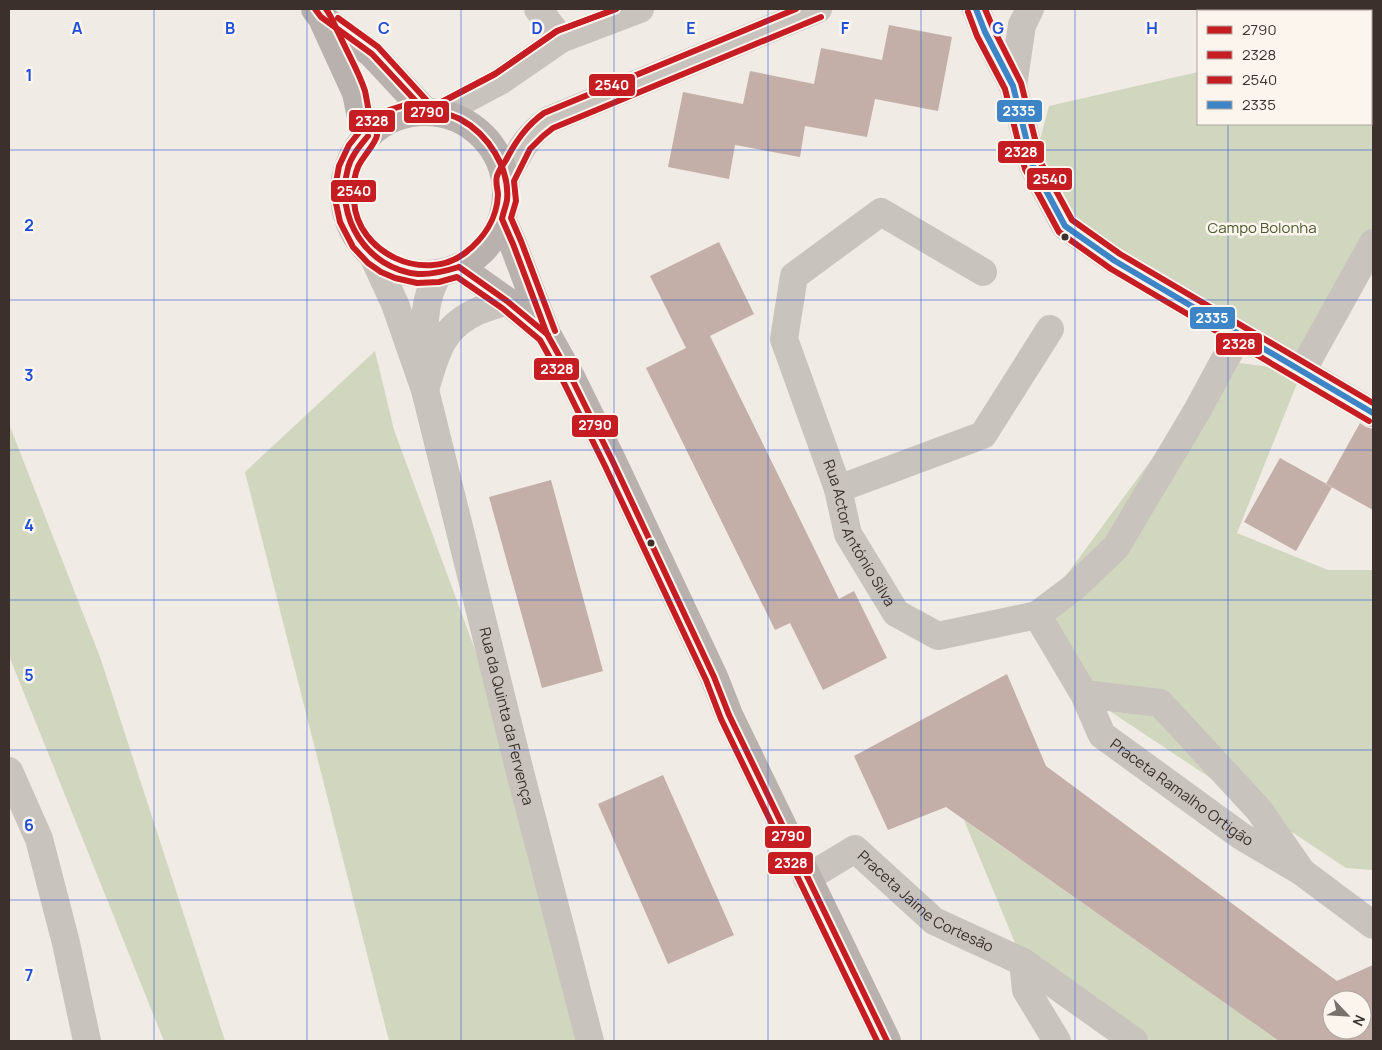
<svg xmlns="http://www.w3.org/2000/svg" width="1382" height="1050" viewBox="0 0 1382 1050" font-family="Manrope,sans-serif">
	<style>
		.green { fill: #d1d6bf }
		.building { fill: #c3afa7; fill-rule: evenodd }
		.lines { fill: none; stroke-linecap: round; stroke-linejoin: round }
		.minor { stroke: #c9c3be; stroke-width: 28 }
		.major { stroke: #b8b1ad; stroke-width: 28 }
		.bus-1-casing { stroke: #fbf5ee; stroke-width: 10 }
		.bus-2-casing { stroke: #fbf5ee; stroke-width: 10 }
		.bus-3-casing { stroke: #fbf5ee; stroke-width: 10 }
		.bus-4-casing { stroke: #fbf5ee; stroke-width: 10 }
		.bus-1 { stroke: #c61d23; stroke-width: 6 }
		.bus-2 { stroke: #c61d23; stroke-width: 6 }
		.bus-3 { stroke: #c61d23; stroke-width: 6 }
		.bus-4 { stroke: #3d85c6; stroke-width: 6 }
		.grid { fill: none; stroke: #1d4ed8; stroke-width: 1; stroke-opacity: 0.55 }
		.bus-dot { fill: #3b302b; stroke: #fbf5ee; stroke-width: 2 }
		.labels { text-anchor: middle; stroke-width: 5; stroke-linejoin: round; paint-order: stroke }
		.park-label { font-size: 15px; fill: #4a5a2e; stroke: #fbf5ee }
		.street-label { font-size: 15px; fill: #3b302b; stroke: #fbf5ee }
		.grid-label { font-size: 16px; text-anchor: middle; font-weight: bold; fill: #1d4ed8; stroke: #fbf5ee; stroke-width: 5; stroke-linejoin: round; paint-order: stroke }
		.line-badge { stroke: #fbf5ee; stroke-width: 2 }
		.badge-label { font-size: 14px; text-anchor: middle; font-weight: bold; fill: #fff }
	</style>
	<rect width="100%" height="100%" fill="#f0ebe5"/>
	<!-- green -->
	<path class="green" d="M1373,33V243L1302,371L1237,533L1328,570H1373V870L1346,868L1084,694L1037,615L1224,361L1300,371L1065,226L1033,166L1049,106L1198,72V124H1371V34Z
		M375,351L394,430L520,772L590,1041H389L245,472Z
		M9,424L100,657L225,1041H164L9,656Z
		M964,820L1279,1041H1134L1023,962Z"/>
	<!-- building -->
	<path class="building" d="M889,25L952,37L938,111L875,99L867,137L805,126L800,157L735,145L729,179L668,167L683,92L743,104L750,71L814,84L821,48L882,60Z
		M719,242L754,314L710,336L839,599L854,591L887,658L823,690L790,623L775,630L646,368L686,348L650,276Z
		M1360,423L1366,427L1373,429V510L1326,484Z
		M1280,458L1332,487L1296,551L1244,522Z
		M551,480L603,671L542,688L489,497Z
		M1007,674L1046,766L1337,981L1373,965V1041H1279L946,807L888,830L854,756ZM1332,1000H1362V1030H1332Z
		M663,775L734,935L668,964L598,804Z"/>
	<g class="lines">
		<!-- minor -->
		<g class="minor">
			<path d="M538,9L561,39"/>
			<path d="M976,9L985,32L1013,86L1033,166L1065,226L1115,261L1373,413"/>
			<path d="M1013,86L1022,25L1030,9"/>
			<path d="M440,113L500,81L561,39L640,9"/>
			<path d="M505,179C519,153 524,138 549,120L818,9"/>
			<path id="s1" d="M373,256L395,304L425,390L520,772L590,1041"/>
			<path id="s2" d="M983,272L881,212L794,276L784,339L838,489L848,534L896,613L938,636L1037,615L1073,588L1116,547L1197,411L1224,361L1240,335"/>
			<path d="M424,368C424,346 423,317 429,296C431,288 435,281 438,273"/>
			<path d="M1302,371L1373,243"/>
			<path d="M425,390C436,354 440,328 478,311C487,307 498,304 507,301"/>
			<path d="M838,489L983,435L1050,329"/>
			<path id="s3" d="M1037,615L1084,694L1102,735L1241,836L1302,872L1259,810L1160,703L1084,694"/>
			<path d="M9,771L39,839L66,943L87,1041"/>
			<path d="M1302,872L1373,925"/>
			<path id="s4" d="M807,878L855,849L934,921L1023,962"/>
			<path d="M1057,1041L1026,990L1023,962L1134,1041"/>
		</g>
		<!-- major -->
		<path class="major" d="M315,9L321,17L372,54L426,112
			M323,21L356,93L362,122L368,136
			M344 193a81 81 0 1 1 162 0a81 81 0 1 1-162 0Z
			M502,219L513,244L547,334L571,377L613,462L714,677L729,715L887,1041
			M459,267L507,301L546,333"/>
		<!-- bus-1 casing -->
		<g class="bus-1-casing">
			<path id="bus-1" d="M315,9L321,17L372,54L426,112C438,112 450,114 460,119C488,134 510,168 507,200C506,206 503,213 502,219
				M368,136C360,146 351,156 348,168C334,217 367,269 418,274C432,275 446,271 459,267
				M502,219L513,244L547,334L571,377L613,462L714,677L729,715L887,1041
				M459,267L507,301L548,335"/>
		</g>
		<!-- bus-2 casing -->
		<g class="bus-2-casing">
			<path id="bus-2" d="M616,9L557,31L495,74L438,104H408L389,110L373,120L361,130L349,145L339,166L334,194L340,222L353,247L368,263L381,272L395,278L417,283L439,282L457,277L502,308L540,340L563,381L605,466L706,680L721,719L877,1041
				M968,12L977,36L1005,89L1025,169L1059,232L1111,269L1369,421
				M555,331L521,241L511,218L516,201L514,181L530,149L543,136L553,128L821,17"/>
		</g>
		<!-- bus-3 casing -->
		<g class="bus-3-casing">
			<path id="bus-3" d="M326,9C332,17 335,27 340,36C348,54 359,72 365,91C367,100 368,109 370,117C371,123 376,129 377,135C377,142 361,159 358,167C353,178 353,189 354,201C357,253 424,284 465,253C483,239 497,219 498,195C498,189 495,183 497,176C499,170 503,165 506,160C516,141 526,126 544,113L796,9
				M985,9L993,28L1021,83L1041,163L1072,220L1120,254L1373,403
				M338,18L378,47L430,104H438L495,74L557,31L616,9"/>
		</g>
		<!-- bus-4 casing -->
		<g class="bus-4-casing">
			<path id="bus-4" d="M976,9L985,32L1013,86L1033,166L1065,226L1115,261L1373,413"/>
		</g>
		<!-- bus-1 -->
		<use href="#bus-1" class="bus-1"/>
		<!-- bus-2 -->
		<use href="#bus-2" class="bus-2"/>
		<!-- bus-3 -->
		<use href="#bus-3" class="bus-3"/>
		<!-- bus-4 -->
		<use href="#bus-4" class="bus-4"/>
	</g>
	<!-- grid -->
	<path class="grid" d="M154,9V1041M307,9V1041M461,9V1041M614,9V1041M768,9V1041M921,9V1041M1075,9V1041M1228,9V11M1228,124V1041M9,150H1373M9,300H1373M9,450H1373M9,600H1373M9,750H1373M9,900H1373"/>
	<!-- markers -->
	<g class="bus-dot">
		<circle cx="1065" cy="237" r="4.5"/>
		<circle cx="651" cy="543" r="4.5"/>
	</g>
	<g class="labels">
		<!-- park labels -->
		<g class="park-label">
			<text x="1262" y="233">Campo Bolonha</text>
		</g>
		<!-- street labels -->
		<g class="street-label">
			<text dy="5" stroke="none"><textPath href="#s2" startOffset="499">Rua Actor António Silva</textPath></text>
			<text dy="5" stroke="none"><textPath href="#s1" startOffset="480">Rua da Quinta da Fervença</textPath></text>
			<text dy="5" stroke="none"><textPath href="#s3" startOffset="235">Praceta Ramalho Ortigão</textPath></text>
			<text dy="5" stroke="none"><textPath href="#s4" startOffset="145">Praceta Jaime Cortesão</textPath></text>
		</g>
	</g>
	<g class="grid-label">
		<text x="77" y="34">A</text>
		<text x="230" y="34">B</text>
		<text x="384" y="34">C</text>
		<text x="537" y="34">D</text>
		<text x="691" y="34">E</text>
		<text x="845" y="34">F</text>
		<text x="998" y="34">G</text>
		<text x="1152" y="34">H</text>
		<text x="29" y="81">1</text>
		<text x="29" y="231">2</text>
		<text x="29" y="381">3</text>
		<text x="29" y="531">4</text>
		<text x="29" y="681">5</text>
		<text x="29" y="831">6</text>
		<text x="29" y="981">7</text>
	</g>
	<g class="line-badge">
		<rect x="588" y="73" width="48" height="24" rx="5" fill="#c61d23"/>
		<rect x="996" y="99" width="47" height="24" rx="5" fill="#3d85c6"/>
		<rect x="403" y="100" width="47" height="24" rx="5" fill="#c61d23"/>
		<rect x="348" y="109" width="48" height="24" rx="5" fill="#c61d23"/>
		<rect x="997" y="140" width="48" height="24" rx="5" fill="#c61d23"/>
		<rect x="1026" y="167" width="47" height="24" rx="5" fill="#c61d23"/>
		<rect x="330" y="179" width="47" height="24" rx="5" fill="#c61d23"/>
		<rect x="1189" y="306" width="47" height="24" rx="5" fill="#3d85c6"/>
		<rect x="1215" y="332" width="48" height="24" rx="5" fill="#c61d23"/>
		<rect x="533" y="357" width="47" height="24" rx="5" fill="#c61d23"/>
		<rect x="571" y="414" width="48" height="24" rx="5" fill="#c61d23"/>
		<rect x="764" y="825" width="48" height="24" rx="5" fill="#c61d23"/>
		<rect x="767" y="851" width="47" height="24" rx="5" fill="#c61d23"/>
	</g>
	<g class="badge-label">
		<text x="612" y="90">2540</text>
		<text x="1019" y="116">2335</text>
		<text x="427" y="117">2790</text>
		<text x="372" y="126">2328</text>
		<text x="1021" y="157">2328</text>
		<text x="1050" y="184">2540</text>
		<text x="354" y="196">2540</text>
		<text x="1212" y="323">2335</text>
		<text x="1239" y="349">2328</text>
		<text x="557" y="374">2328</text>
		<text x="595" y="430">2790</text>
		<text x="788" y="841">2790</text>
		<text x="791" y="868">2328</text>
	</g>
	<!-- border -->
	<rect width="1382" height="1050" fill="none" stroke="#3b302b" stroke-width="20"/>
	<!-- legend -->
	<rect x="1197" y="10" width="175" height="115" fill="#fbf5ee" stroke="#aea6a0"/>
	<rect x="1207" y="26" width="25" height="8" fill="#c61d23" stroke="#aea6a0"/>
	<text x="1242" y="35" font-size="15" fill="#3b302b">2790</text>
	<rect x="1207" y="51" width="25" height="8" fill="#c61d23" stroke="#aea6a0"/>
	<text x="1242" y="60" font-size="15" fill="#3b302b">2328</text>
	<rect x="1207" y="76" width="25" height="8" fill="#c61d23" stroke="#aea6a0"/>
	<text x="1242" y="85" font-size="15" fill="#3b302b">2540</text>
	<rect x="1207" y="101" width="25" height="8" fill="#3d85c6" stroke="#aea6a0"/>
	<text x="1242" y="110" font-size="15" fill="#3b302b">2335</text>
	<!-- north arrow -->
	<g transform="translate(1347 1015) rotate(115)"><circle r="24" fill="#fbf5ee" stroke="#aea6a0"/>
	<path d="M0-4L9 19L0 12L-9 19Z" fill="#7a716c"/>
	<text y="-8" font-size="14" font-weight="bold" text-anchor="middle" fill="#3b302b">N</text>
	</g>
</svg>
